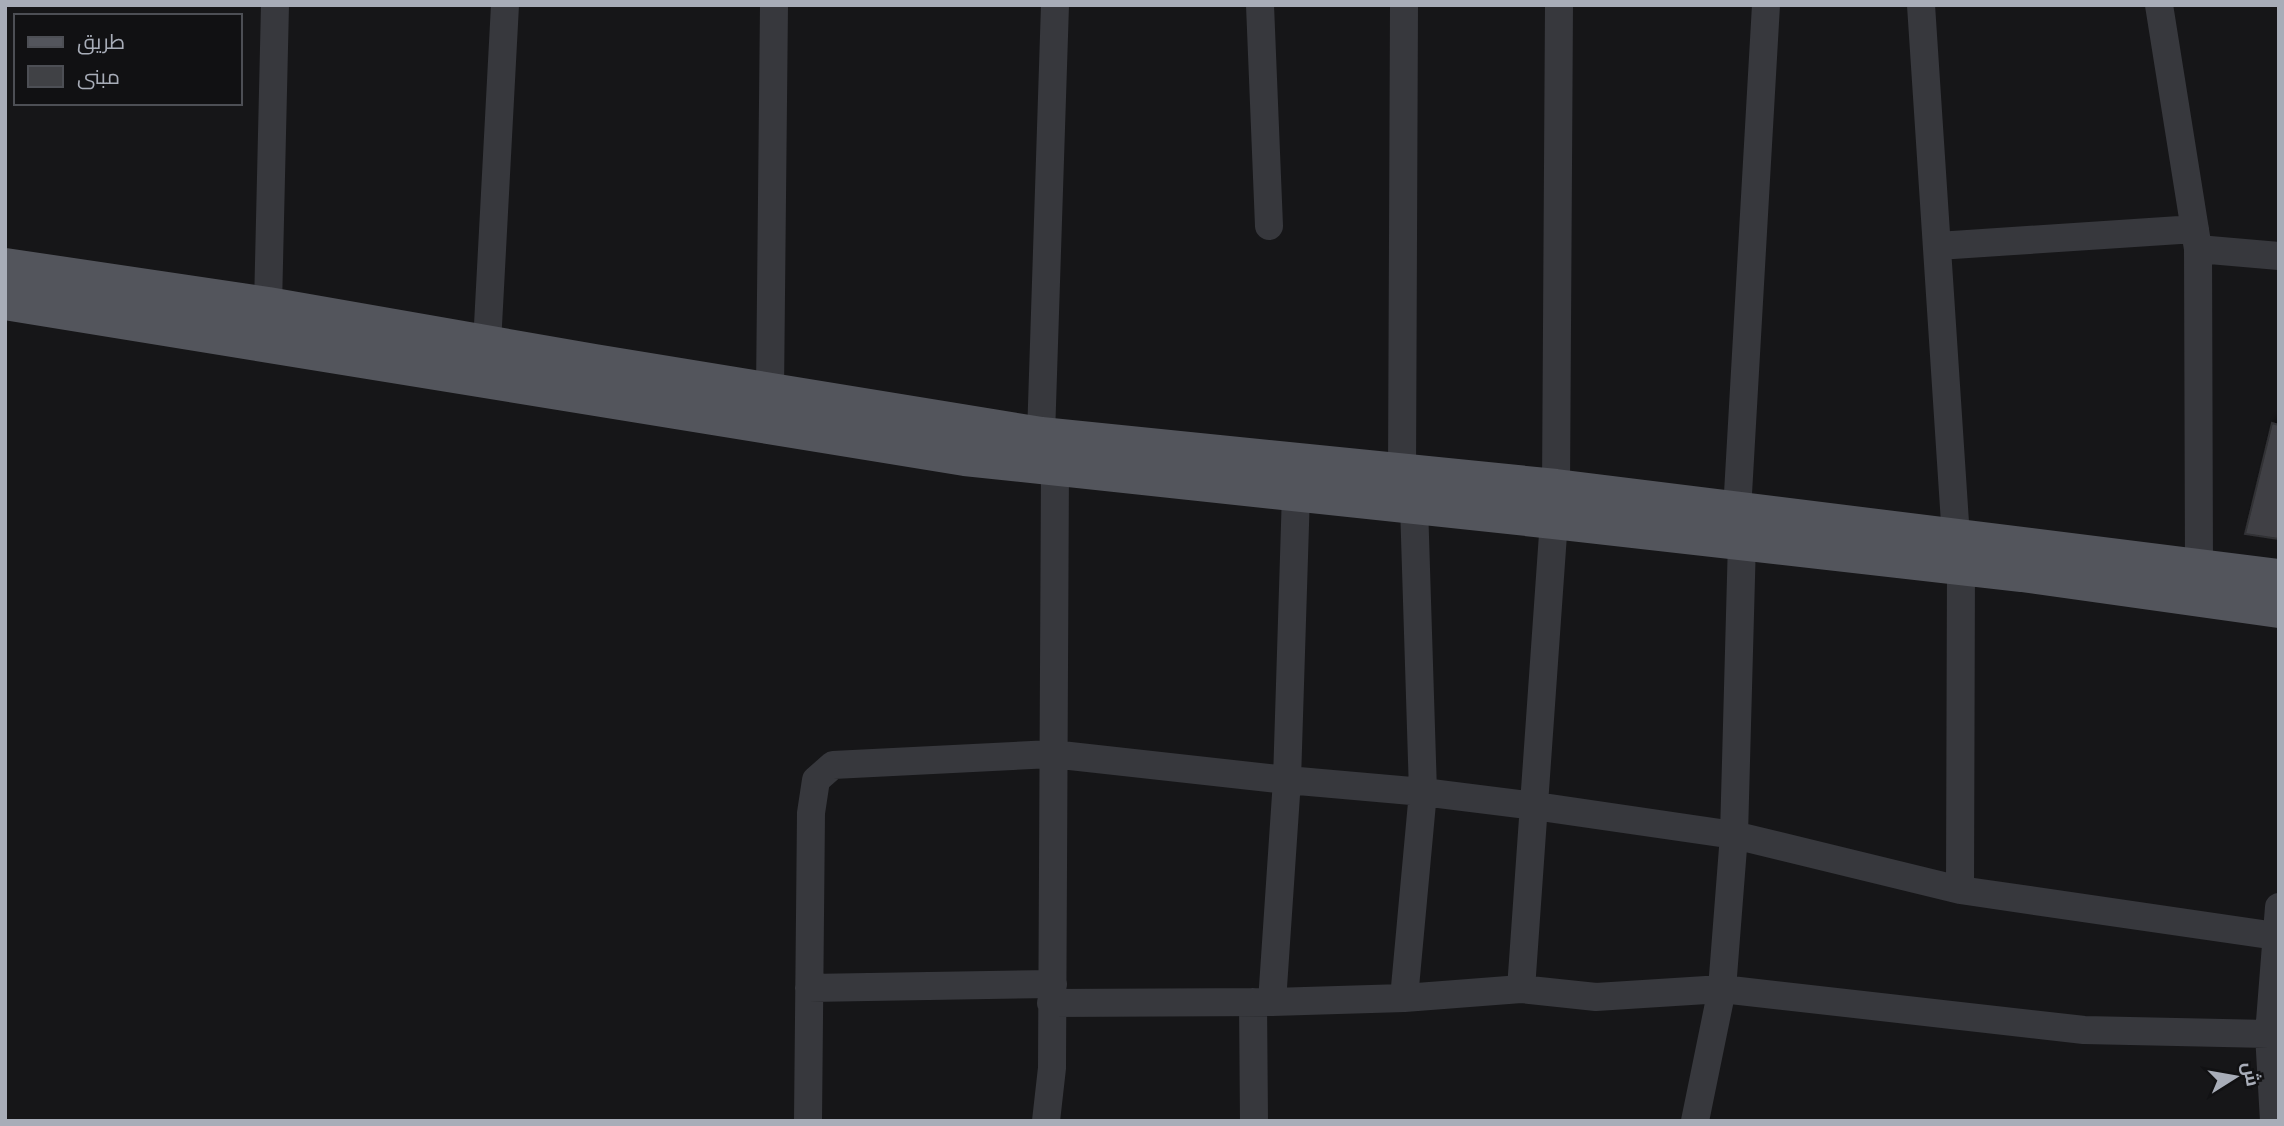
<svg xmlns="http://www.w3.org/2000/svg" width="2284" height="1126" viewBox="0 0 2284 1126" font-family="'Work Sans',Cairo,sans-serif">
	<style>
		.building { fill: #404145; stroke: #303034; stroke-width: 2; filter: url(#shadow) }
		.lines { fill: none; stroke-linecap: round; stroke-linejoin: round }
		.street { stroke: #37383d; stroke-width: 28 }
		.primary { stroke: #53555c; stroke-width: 38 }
	</style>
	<defs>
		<filter id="shadow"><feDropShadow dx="6" dy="-6" stdDeviation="3.5" flood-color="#0009"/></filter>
	</defs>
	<rect width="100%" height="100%" fill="#161618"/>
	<!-- building -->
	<path class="building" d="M2272,423L2279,425V539L2245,534Z"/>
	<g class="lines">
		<!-- street -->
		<path class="street" d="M1260,5L1269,226
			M1921,5L1956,538
			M2159,5L2198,249L2199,568
			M1938,246L2195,229
			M2198,249L2279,256
			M268,306L275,5
			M487,344L505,5
			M770,391L774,5
			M1041,436L1055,5
			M1402,473L1404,5
			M1556,488L1559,5
			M1737,511L1766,5
			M1960,890L1961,566
			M809,988L1053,984
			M1521,989L1554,520
			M1404,998L1423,792L1414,505
			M1253,1002L1254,1121
			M1272,1002L1287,780L1296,493
			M1051,1003L1272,1002L1404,998L1521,989L1596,997L1722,989L2084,1030L2269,1034L2279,907
			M2269,1034L2274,1121
			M808,1121L811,813L816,780L833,765L1052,754L1287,780L1423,792L1535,806L1734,835L1960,890L2276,936
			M1046,1121L1052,1068L1055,468
			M1695,1121L1722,989L1734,835L1742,541"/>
		<!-- primary -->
		<path class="primary" d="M5,267L268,306L594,363L1041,436L1556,488L2279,578
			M5,301L965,457L1554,520L2022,573L2279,609"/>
	</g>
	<!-- border -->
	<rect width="2284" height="1126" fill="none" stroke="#a8adb8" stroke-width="14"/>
	<!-- legend -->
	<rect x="14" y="14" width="228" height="91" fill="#111113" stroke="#4d4f55" stroke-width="2"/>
	<rect x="28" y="37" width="35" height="10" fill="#53555c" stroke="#4d4f55" stroke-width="2"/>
	<text x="77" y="49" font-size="21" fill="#a8adb8">طريق</text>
	<rect x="28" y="66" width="35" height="21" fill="#404145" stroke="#4d4f55" stroke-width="2"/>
	<text x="77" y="84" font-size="21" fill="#a8adb8">مبنى</text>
	<!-- north arrow -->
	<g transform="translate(2235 1077) rotate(79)" stroke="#111113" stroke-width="5" paint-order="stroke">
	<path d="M0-5L12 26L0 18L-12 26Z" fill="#a8adb8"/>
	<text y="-10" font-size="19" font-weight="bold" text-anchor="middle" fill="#a8adb8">ش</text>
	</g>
</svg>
